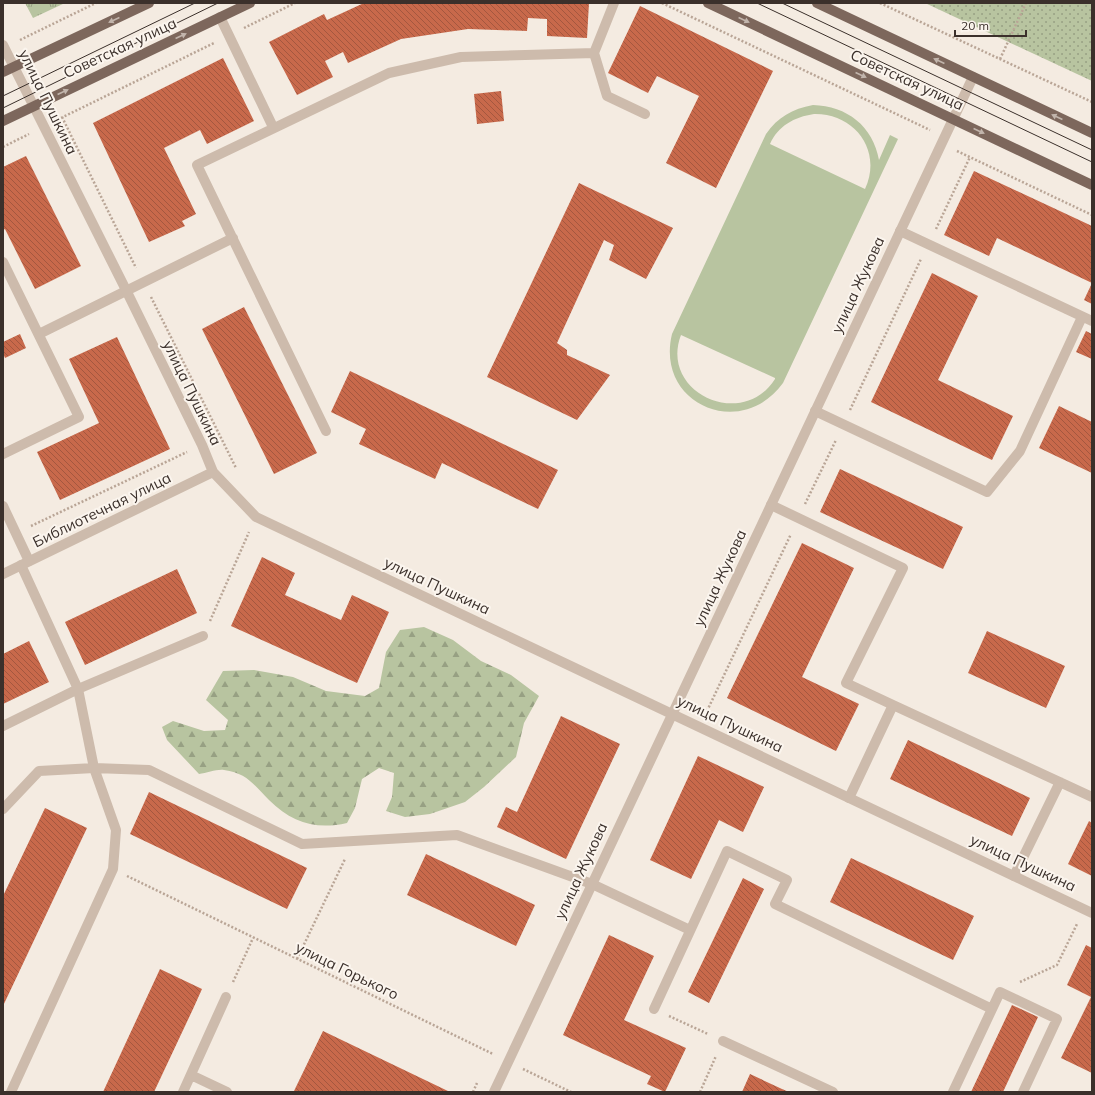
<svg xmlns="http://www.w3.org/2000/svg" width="1095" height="1095" viewBox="0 0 1095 1095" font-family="Mulish,sans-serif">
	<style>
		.grass { fill: url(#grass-tufts) }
		.forest { fill: url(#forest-firs) }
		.park { fill: url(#park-dots) }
		.pitch { fill: #b8c4a0; fill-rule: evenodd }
		.building { fill: url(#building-back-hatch) }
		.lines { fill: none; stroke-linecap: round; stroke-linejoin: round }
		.path { stroke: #b9a596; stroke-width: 2.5; stroke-dasharray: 2 2; stroke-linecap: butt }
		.lane { stroke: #cdbbac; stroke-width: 10 }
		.street { stroke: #cdbbac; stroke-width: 10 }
		.primary { stroke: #7d675c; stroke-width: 10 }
		.tram { stroke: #3b302b; stroke-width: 1 }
		.oneway { fill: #c2b5ac }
		.labels { text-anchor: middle; stroke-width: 4; stroke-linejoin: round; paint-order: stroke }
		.street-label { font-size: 15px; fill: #3b302b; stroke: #fbf5ee }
	</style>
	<defs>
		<pattern id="grass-tufts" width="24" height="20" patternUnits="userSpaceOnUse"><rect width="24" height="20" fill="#b8c4a0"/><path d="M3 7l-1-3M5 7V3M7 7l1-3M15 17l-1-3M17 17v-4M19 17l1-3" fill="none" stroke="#97a083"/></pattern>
		<pattern id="forest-firs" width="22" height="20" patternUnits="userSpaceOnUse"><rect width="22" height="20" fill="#b8c4a0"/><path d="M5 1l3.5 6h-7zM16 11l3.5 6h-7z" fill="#97a083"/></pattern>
		<pattern id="park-dots" width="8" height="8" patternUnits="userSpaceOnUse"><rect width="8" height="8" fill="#b8c4a0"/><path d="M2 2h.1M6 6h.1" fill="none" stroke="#97a083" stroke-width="1.8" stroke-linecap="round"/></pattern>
		<pattern id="building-back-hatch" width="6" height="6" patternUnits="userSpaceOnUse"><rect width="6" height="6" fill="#c8694b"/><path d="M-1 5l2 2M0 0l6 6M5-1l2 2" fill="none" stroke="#a4573f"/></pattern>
	</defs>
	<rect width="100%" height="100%" fill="#f4ebe1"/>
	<!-- grass -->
	<path class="grass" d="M25,3H65L33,18Z"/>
	<!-- forest -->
	<path class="forest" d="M424,627L453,640L481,661L511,675L539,696L524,723L516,757L484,787L465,802L430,814L405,817L386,811L392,797L394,773L379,768L362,779L355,808L347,823C316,830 292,823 269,800C254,785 247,773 224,770C217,769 207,773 199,774L167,740L162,727L173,721L204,731L225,730L228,720L206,700L223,671L254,670L293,677L326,691L365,696L379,688L386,652L400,630Z"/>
	<!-- park -->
	<path class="park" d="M925,3H1092V81Z"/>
	<!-- pitch -->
	<path class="pitch" d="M813,105C847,106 873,126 879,160L890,135L898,139L783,383C741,441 655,404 672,334L766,134C778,117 792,109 813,105ZM814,114C854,113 883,150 865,189L770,144C778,126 794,117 814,114ZM681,335L775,378V379C742,431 659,392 681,335Z"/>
	<!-- building -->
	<path class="building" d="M364,3H589L587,38L547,36V19L528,18L527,31L468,29L401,39L348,63L343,52L325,61L333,77L297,95L269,42L324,14L327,20Z
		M640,6L773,71L716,188L666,163L699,96L657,76L648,93L608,73Z
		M223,58L254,121L207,144L200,130L164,148L196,214L182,221L185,226L149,242L93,123Z
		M501,91L504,121L477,124L474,94Z
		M26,156L81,266L35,289L5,229L3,230V167Z
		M974,171L1092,226V283L997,238L989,256L944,235Z
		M579,183L673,228L646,279L609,260L614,245L604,240L557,343L567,350V355L610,375L577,420L487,377Z
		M932,273L978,296L938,380L1013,416L992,460L871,402Z
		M1092,283V304L1084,300Z
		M244,307L317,453L274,474L202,329Z
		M1086,331L1092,334V359L1076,352Z
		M20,334L26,348L5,358L3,353V342Z
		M117,337L170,449L60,500L37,452L99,423L69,359Z
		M350,371L558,470L538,509L442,463L435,479L359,444L366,429L331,412Z
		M1059,406L1092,422V473L1039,448Z
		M840,469L963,527L943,569L820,512Z
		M802,543L854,568L802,677L859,704L836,751L727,698Z
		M262,557L295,573L285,595L341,620L352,595L389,612L357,683L231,626Z
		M177,569L197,613L85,665L65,622Z
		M987,631L1065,666L1046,708L968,673Z
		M29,641L49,682L3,704V654Z
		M561,716L620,744L566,859L497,827L506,807L517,812Z
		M908,740L1030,798L1012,836L890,779Z
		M698,756L764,787L743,832L719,820L691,879L650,860Z
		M149,792L307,868L287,909L130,834Z
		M45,808L87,828L3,1006V896Z
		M1089,821L1092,823V876L1068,864Z
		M426,854L535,905L516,946L407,895Z
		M851,858L974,916L953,960L830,902Z
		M743,878L764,889L709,1003L688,992Z
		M609,935L654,956L624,1020L686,1048L665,1092L647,1084L651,1076L563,1035Z
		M1086,945L1092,948V1073L1061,1058L1091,997L1067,985Z
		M160,969L202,989L193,1009L154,1092H103Z
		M1012,1005L1038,1017L1003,1092H971Z
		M323,1031L450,1092L294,1091Z
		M750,1074L782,1089L789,1092H742Z"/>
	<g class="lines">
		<!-- path -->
		<path class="path" d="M662,3L930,130
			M880,3L1092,102
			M244,28L295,3
			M20,40L96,3
			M1000,59L1026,3
			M62,117L136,268
			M61,118L214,43
			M3,147L29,134
			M957,151L1092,215
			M936,229L970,157
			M151,297L236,468
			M850,410L921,259
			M805,504L836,440
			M31,526L187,452
			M210,621L249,532
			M707,711L791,534
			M127,876L493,1054
			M297,959L345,859
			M233,982L253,938
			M1020,982L1057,965L1077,924
			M669,1016L708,1034
			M523,1069L571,1092
			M473,1092L477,1083
			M700,1092L716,1056"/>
		<!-- lane -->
		<path class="lane" d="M220,17L273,127
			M594,53L614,3
			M900,231L1092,321
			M3,262L79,417L3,454
			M39,334L233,238
			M815,411L987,492L1020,451L1082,317
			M326,431L197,165L389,73L461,57L594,53L607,96L645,114
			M771,505L903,568L846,683L893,705
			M3,506L29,561
			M3,726L78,689L203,636
			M849,798L893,705L1092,797
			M3,809L39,771L94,768L149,770L302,844L457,835L592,884L690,930
			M1014,876L1060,782
			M654,1009L727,851L787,880L775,904L992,1009
			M723,1041L833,1092
			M191,1075L227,1092
			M11,1092L113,869L116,830L94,768L78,689L21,565
			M183,1092L226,997
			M953,1092L1000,992L1057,1019L1023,1092"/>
		<!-- street -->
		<path class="street" d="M3,45L127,292L202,445L213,472L256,517L1092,913
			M3,574L213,472
			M494,1092L973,77"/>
		<!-- primary -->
		<path class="primary" d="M708,3L1092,185
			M817,3L1092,133
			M3,72L149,3
			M3,121L250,3"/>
		<!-- tram -->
		<path class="tram" d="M757,3L1092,162
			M782,3L1092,150
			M3,96L195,3
			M3,108L218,3"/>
	</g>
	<!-- one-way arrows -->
	<defs><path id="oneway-solid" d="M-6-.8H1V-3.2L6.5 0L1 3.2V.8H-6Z"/></defs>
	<g class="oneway">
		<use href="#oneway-solid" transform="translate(114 20) rotate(155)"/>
		<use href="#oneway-solid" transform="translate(744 20) rotate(25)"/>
		<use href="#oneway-solid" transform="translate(181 36) rotate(-25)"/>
		<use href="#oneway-solid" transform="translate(939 61) rotate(-155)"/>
		<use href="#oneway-solid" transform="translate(861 75) rotate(25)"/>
		<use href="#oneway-solid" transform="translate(63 92) rotate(-25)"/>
		<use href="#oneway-solid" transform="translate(1057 117) rotate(-155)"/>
		<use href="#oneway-solid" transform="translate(979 131) rotate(25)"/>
	</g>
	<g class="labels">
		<!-- street labels -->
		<g class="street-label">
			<text transform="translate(120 48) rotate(-25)" y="5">Советская улица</text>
			<text transform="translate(907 80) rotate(25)" y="5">Советская улица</text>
			<text transform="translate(48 102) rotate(64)" y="5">улица Пушкина</text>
			<text transform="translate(858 285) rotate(-65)" y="5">улица Жукова</text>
			<text transform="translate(192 393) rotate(64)" y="5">улица Пушкина</text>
			<text transform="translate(102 510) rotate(-26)" y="5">Библиотечная улица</text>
			<text transform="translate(720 578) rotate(-65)" y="5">улица Жукова</text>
			<text transform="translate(437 586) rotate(25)" y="5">улица Пушкина</text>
			<text transform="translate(730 724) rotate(25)" y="5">улица Пушкина</text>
			<text transform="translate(1023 863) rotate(25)" y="5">улица Пушкина</text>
			<text transform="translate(581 871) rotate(-65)" y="5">улица Жукова</text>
			<text transform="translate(347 971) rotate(26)" y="5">улица Горького</text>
		</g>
	</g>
	<!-- border -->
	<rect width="1095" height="1095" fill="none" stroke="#3b302b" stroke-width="8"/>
	<!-- scale -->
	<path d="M955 30v6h71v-6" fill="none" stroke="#3b302b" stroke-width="2"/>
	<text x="961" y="30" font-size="12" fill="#3b302b" stroke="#fbf5ee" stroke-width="3" paint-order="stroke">20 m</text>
</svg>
